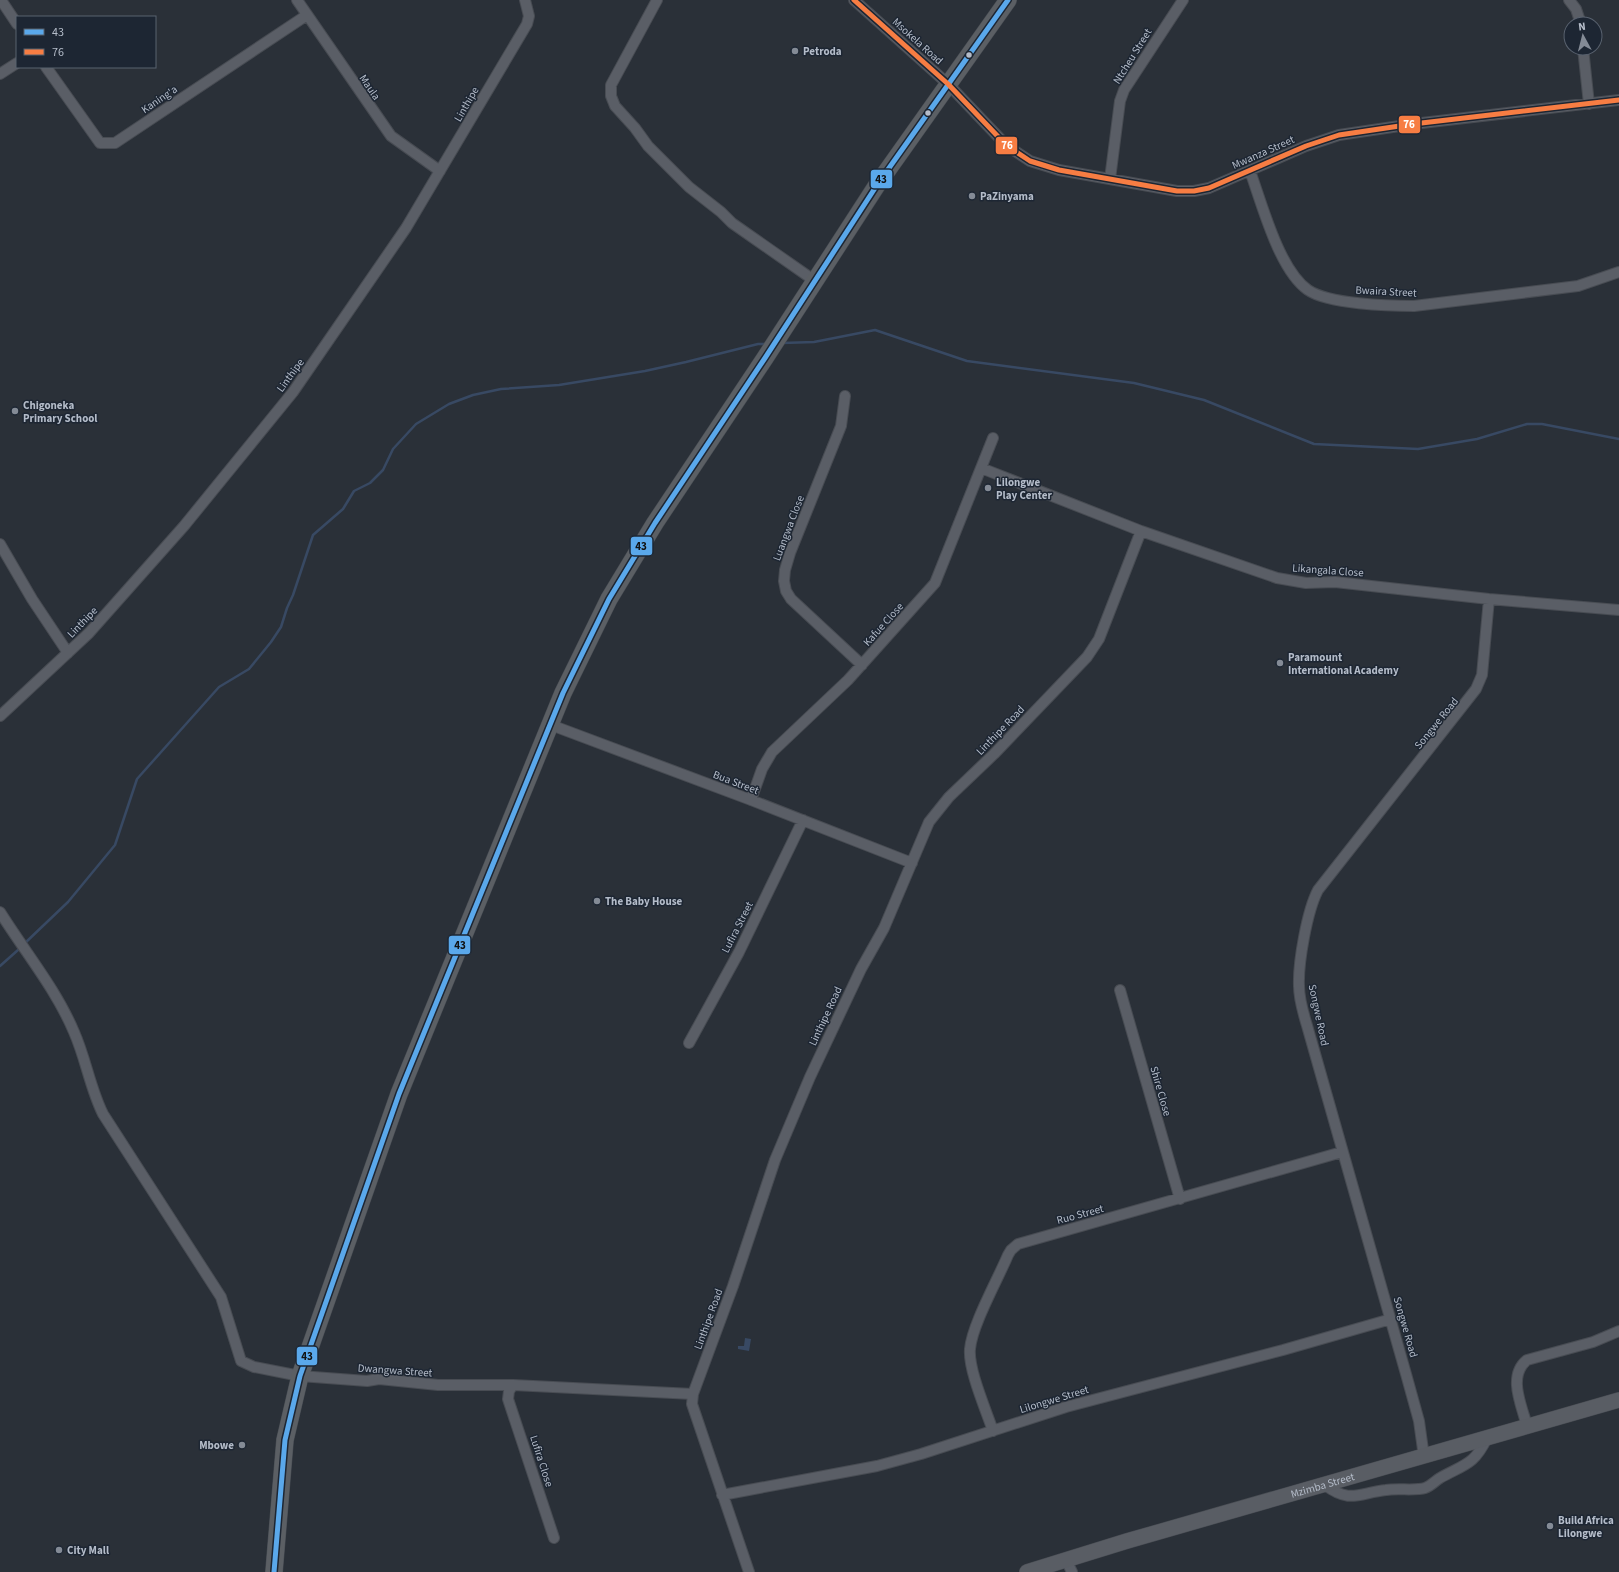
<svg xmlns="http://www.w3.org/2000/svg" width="1619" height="1572" viewBox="0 0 1619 1572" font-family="'Source Sans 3',sans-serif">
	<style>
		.water { fill: #384963 }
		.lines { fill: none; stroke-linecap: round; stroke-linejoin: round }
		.stream { stroke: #384963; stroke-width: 2.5 }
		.minor-casing { stroke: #484c53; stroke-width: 12 }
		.secondary-casing { stroke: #484c53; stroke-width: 16 }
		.trunk-casing { stroke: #474c53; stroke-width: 18 }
		.minor { stroke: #5a5e66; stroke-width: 10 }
		.secondary { stroke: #595d64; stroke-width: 15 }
		.trunk { stroke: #5b5f64; stroke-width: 17 }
		.bus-1-casing { stroke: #1d2633; stroke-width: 8 }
		.bus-2-casing { stroke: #1d2633; stroke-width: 8 }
		.bus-1 { stroke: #5aa8eb; stroke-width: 5 }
		.bus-2 { stroke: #f77d43; stroke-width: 5 }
		.poi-dot { fill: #848b96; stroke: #1d2633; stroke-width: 1.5 }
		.bus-dot { fill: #b4bcc9; stroke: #1d2633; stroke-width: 1.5 }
		.labels { text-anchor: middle; stroke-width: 3; stroke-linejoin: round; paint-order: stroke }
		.street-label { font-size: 11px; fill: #b4bcc9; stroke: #1d2633 }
		.poi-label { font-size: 11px; font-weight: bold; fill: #b4bcc9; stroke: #1d2633; text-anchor: start }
		.line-badge { stroke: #1d2633; stroke-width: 1.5 }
		.badge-label { font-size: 11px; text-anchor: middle; font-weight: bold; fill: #fff }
		.pale-badge-label { font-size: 11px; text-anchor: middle; font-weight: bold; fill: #111 }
	</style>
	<rect width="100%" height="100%" fill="#2a3038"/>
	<!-- water -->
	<path class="water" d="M745,1338L751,1339L749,1351L738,1349V1346H744Z"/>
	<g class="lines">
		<!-- stream -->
		<path class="stream" d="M782,343L814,342L875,330L967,361L1134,383L1204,400L1314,444L1418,449L1477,439L1527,424H1542L1619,439
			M25,943L68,902L115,845L137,779L219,687L249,669L271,642L281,627L287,608L293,595L313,535L343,509L354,491L370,483L383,470L393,449L416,424L449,404L473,395L501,389L559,385L645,371L686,362L758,344H767
			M0,966L18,950"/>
		<!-- minor casing -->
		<g class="minor-casing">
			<path id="minor" d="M1,0L17,24
				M297,0L391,136L440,171
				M657,0L611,85V96L615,106L635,128L648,146L689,187L721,212L732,223L815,281
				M854,0L948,84L1006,145L1030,161L1059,170L1177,191H1194L1209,188L1306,146L1339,135L1413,124L1619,100
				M1569,0L1576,9L1581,24
				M1583,48L1589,104
				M46,67L100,143H115L307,15
				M0,74L17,63
				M1250,171C1262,204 1279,270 1308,290C1328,304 1389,306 1414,306L1578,286L1619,272
				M1110,179L1120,101L1124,90L1183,0
				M845,396L841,426L790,553L785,570L784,581L786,591L791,599L862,665
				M981,468L1141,531L1277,578L1306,583L1335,582L1489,599L1619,610
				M0,544L32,599L68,653
				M0,716L89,633L184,526L293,392L406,228L527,24L529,16L525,0
				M551,725L751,800L912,863
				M751,800L762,769L772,752L848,680L935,583L993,438
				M0,912C25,952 56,989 74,1032C86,1059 90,1088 103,1114L221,1297L241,1361L254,1367L300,1376L367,1381L379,1379L438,1385H513
				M1120,990L1180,1199
				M689,1043L739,952L803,820
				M1527,1426C1522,1406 1507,1376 1527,1360L1593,1342L1619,1331
				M993,1431C986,1410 968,1369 970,1349C972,1325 998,1279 1008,1255L1011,1250L1018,1244L1342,1152
				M1424,1457L1419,1421L1406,1374L1308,1029C1304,1015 1299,1001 1299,986C1298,963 1307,911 1318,890L1476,689L1482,675L1489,599
				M1325,1485C1350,1504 1359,1493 1386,1490C1397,1488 1416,1491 1425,1488C1431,1486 1435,1481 1440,1478C1465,1464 1474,1465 1487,1438
				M722,1495L877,1466L921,1454L1066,1407L1283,1350L1391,1319
				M554,1538L508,1399L509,1391L513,1385L693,1394
				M1066,1560L1072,1572
				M749,1572L692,1404L693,1394L733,1286L775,1160L810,1077L861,969L884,928L929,822L949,797L994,754L1087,657L1099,639L1141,531"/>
		</g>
		<!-- secondary casing -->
		<g class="secondary-casing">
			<g id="secondary">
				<path id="s1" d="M1027,1572L1127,1541L1619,1400"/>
			</g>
		</g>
		<!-- trunk casing -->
		<g class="trunk-casing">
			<path id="trunk" d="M274,1572L285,1440L300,1376L399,1094L563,693L609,599L655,523L765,358L877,185L1008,0"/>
		</g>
		<!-- minor -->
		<use href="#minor" class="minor"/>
		<!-- secondary -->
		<use href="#secondary" class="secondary"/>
		<!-- trunk -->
		<use href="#trunk" class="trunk"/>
		<!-- bus-1 casing -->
		<g class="bus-1-casing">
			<path id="bus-1" d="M274,1572L285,1440L300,1376L399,1094L563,693L609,599L655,523L765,358L877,185L1008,0"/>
		</g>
		<!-- bus-2 casing -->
		<g class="bus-2-casing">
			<path id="bus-2" d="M854,0L948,84L1006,145L1030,161L1059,170L1177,191H1194L1209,188L1306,146L1339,135L1413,124L1619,100"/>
		</g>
		<!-- bus-1 -->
		<use href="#bus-1" class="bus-1"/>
		<!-- bus-2 -->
		<use href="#bus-2" class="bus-2"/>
	</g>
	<!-- markers -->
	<g class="poi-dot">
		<circle cx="795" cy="51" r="4"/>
		<circle cx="972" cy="196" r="4"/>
		<circle cx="15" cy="411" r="4"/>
		<circle cx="988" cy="488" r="4"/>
		<circle cx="1280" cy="663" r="4"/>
		<circle cx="597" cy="901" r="4"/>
		<circle cx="242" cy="1445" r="4"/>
		<circle cx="1550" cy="1526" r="4"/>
		<circle cx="59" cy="1550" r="4"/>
	</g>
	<g class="bus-dot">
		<circle cx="969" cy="55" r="3.5"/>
		<circle cx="928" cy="113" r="3.5"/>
	</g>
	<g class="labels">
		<!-- street labels -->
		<g class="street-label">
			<text transform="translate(918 41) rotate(42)" y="4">Msokela Road</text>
			<text transform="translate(1132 56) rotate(-58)" y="4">Ntcheu Street</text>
			<text transform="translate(370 87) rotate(56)" y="4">Maula</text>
			<text transform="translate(159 99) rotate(-34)" y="4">Kaning'a</text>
			<text transform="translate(466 104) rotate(-60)" y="4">Linthipe</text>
			<text transform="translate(1263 152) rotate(-24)" y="4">Mwanza Street</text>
			<text transform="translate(1386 291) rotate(3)" y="4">Bwaira Street</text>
			<text transform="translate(290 375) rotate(-54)" y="4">Linthipe</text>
			<text transform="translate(788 528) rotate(-69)" y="4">Luangwa Close</text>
			<text transform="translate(1328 570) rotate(4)" y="4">Likangala Close</text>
			<text transform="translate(82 622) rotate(-46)" y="4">Linthipe</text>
			<text transform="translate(883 624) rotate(-48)" y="4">Kafue Close</text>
			<text transform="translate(1436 723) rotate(-51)" y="4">Songwe Road</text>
			<text transform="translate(1000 730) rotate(-46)" y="4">Linthipe Road</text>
			<text transform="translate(736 782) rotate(21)" y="4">Bua Street</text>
			<text transform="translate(737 927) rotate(-63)" y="4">Lufira Street</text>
			<text transform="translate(1319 1015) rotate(78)" y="4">Songwe Road</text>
			<text transform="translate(825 1016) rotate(-65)" y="4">Linthipe Road</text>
			<text transform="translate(1161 1091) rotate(74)" y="4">Shire Close</text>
			<text transform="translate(1080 1214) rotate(-15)" y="4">Ruo Street</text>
			<text transform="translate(708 1319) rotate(-70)" y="4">Linthipe Road</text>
			<text transform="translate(1406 1327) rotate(74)" y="4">Songwe Road</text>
			<text transform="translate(395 1370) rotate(4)" y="4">Dwangwa Street</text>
			<text transform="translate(1054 1399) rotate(-17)" y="4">Lilongwe Street</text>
			<text transform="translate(542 1461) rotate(72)" y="4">Lufira Close</text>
			<text dy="4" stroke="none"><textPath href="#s1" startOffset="308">Mzimba Street</textPath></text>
		</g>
		<!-- poi labels -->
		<g class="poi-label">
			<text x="803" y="55">Petroda</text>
			<text x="980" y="200">PaZinyama</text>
			<text x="23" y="409">Chigoneka<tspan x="23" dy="13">Primary School</tspan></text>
			<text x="996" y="486">Lilongwe<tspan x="996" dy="13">Play Center</tspan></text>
			<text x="1288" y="661">Paramount<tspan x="1288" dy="13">International Academy</tspan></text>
			<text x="605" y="905">The Baby House</text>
			<text x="234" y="1449" text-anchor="end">Mbowe</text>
			<text x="1558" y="1524">Build Africa<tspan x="1558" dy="13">Lilongwe</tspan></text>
			<text x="67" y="1554">City Mall</text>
		</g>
	</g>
	<g class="line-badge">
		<rect x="1398" y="115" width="23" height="19" rx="4" fill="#f77d43"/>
		<rect x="995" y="136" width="23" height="19" rx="4" fill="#f77d43"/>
		<rect x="870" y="169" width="23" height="20" rx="4" fill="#5aa8eb"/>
		<rect x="630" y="536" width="23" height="20" rx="4" fill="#5aa8eb"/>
		<rect x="448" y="935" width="23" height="20" rx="4" fill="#5aa8eb"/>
		<rect x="296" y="1346" width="22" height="20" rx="4" fill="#5aa8eb"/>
	</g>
	<g class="badge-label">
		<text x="1409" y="128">76</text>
		<text x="1007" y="149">76</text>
	</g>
	<g class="pale-badge-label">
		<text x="881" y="183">43</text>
		<text x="641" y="550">43</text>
		<text x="460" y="949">43</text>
		<text x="307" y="1360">43</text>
	</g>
	<!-- legend -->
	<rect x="16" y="16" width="140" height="52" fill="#1d2633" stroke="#59626f"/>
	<rect x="24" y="29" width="20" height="6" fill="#5aa8eb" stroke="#59626f"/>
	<text x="52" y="36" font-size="12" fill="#b4bcc9">43</text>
	<rect x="24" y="49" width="20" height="6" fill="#f77d43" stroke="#59626f"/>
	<text x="52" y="56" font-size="12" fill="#b4bcc9">76</text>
	<!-- north arrow -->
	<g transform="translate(1583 36) rotate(353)"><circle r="19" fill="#1d2633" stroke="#59626f"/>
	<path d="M0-3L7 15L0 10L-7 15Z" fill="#848b96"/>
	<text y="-6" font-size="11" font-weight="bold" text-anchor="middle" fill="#b4bcc9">N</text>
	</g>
</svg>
